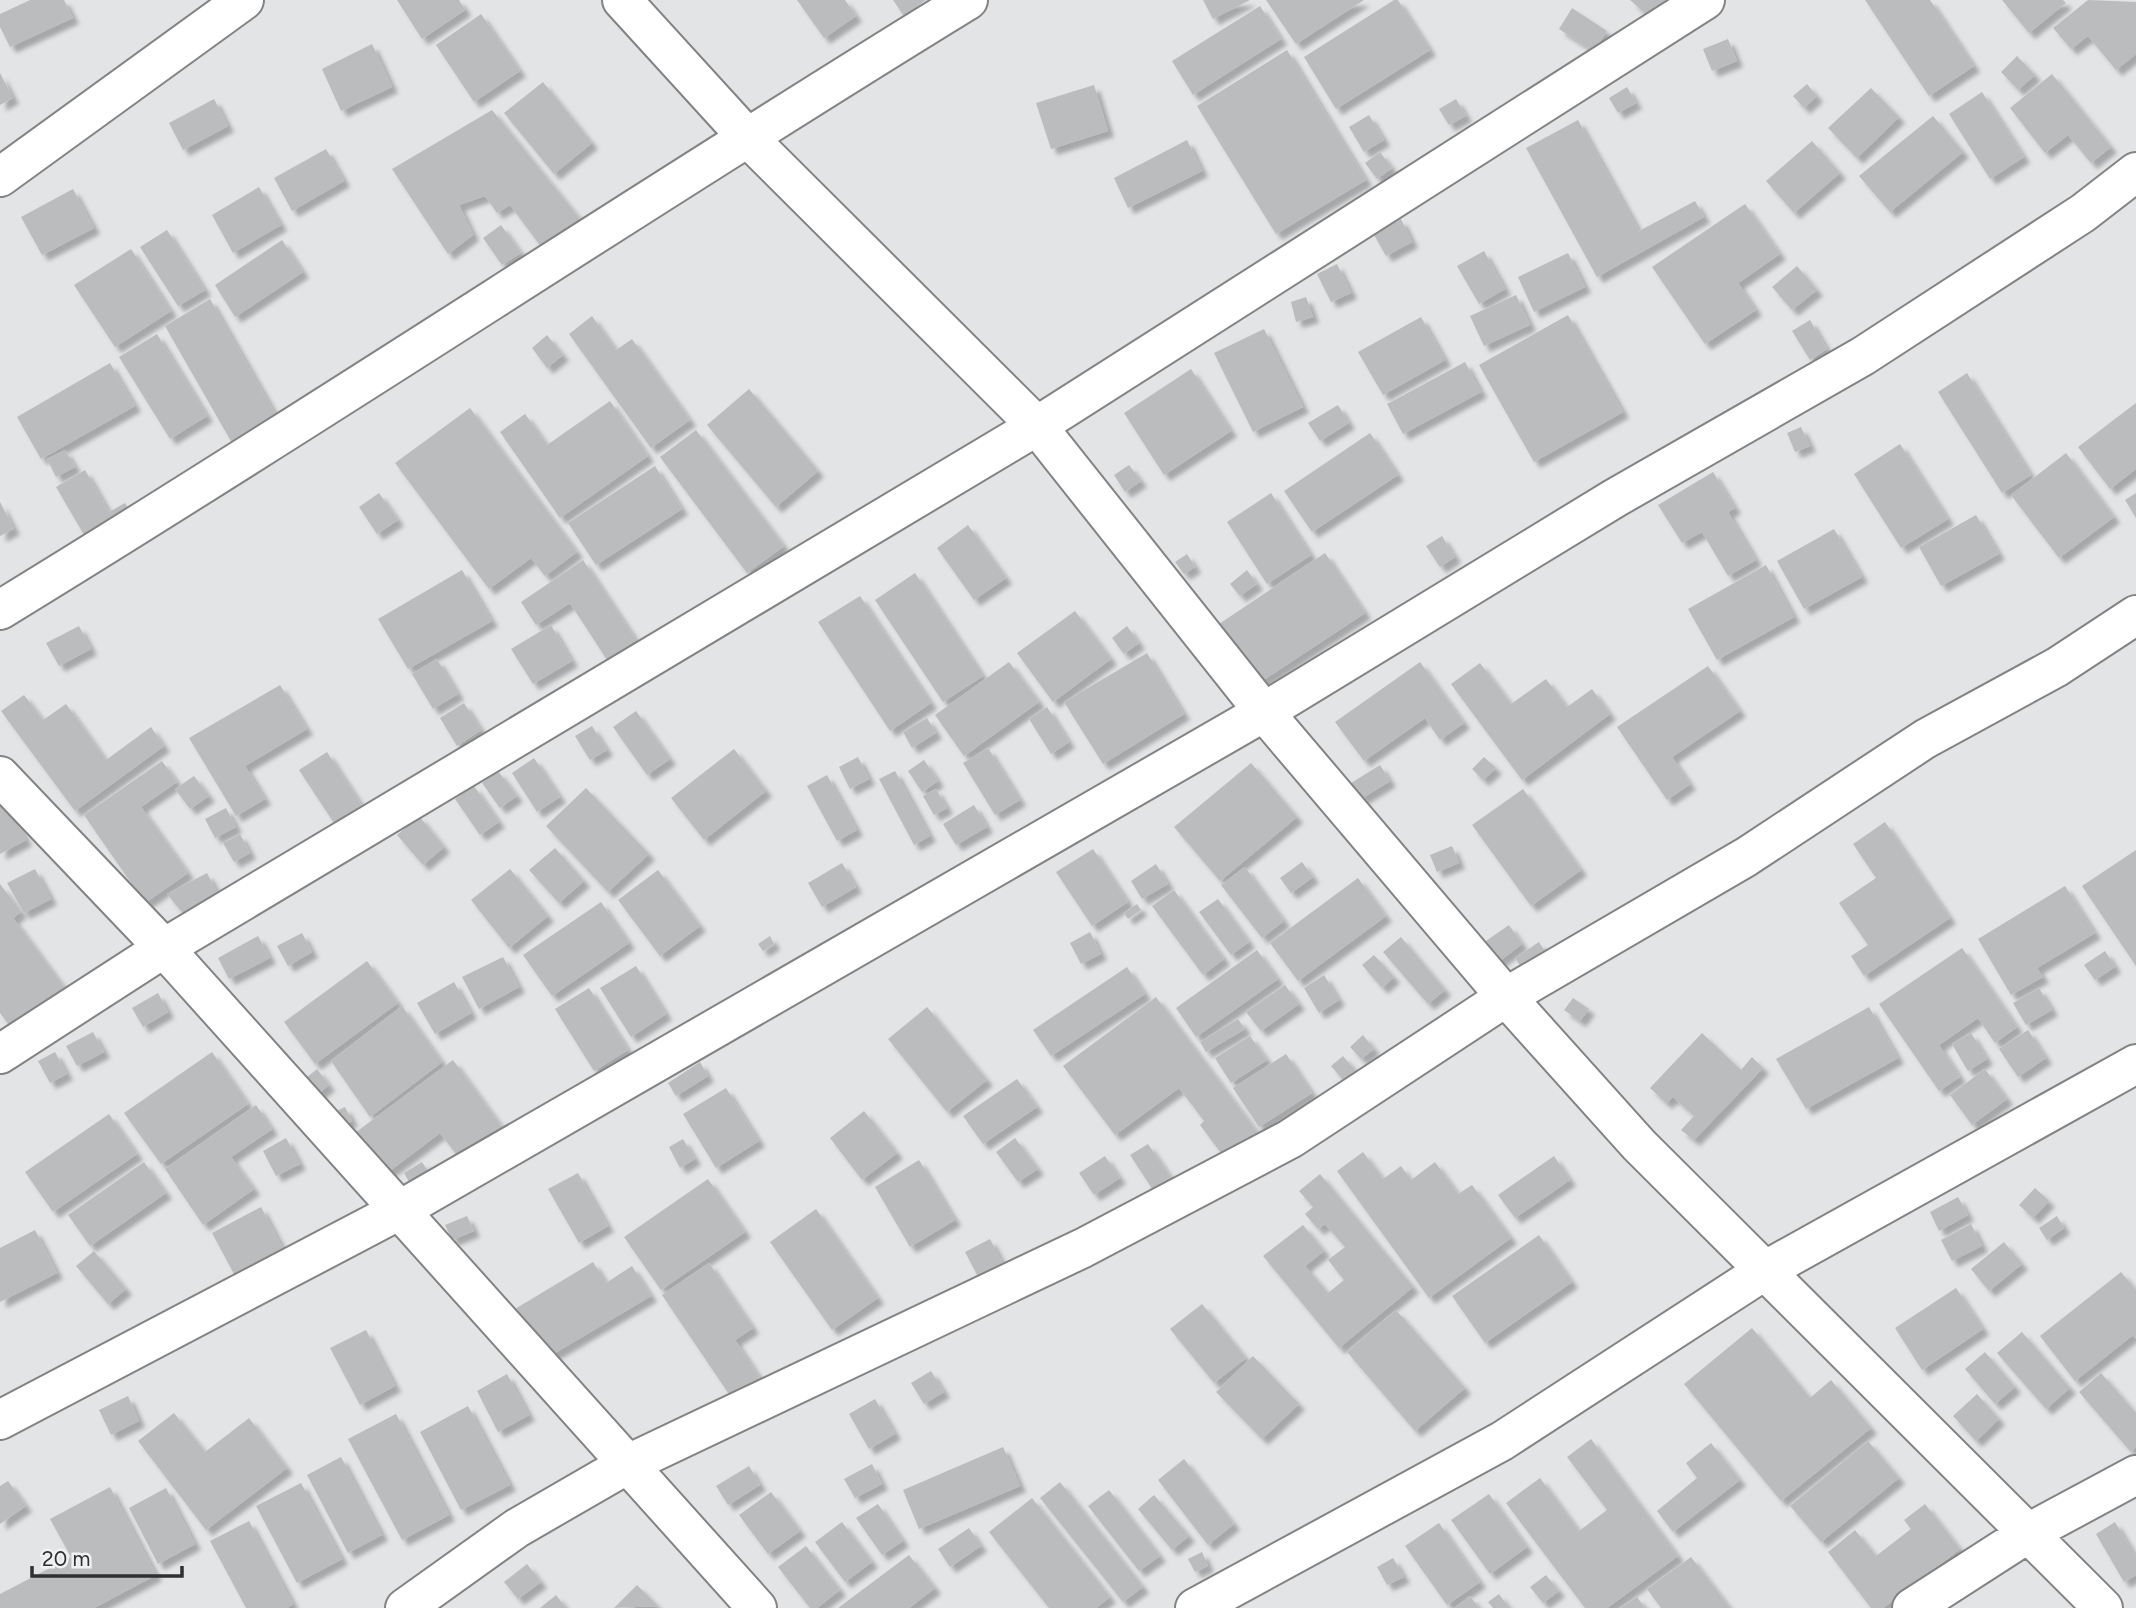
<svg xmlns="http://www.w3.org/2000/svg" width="2136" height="1608" viewBox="0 0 2136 1608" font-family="Figtree,sans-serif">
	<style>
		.building { fill: #bbbcbd; filter: url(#shadow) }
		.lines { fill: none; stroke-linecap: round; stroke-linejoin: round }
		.minor-casing { stroke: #838384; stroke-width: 42 }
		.minor { stroke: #fff; stroke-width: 38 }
	</style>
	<defs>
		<filter id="shadow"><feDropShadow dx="6" dy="6" stdDeviation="2" flood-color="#0004"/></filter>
	</defs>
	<rect width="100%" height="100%" fill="#e3e4e5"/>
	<!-- building -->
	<path class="building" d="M30,0H64L73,18L10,47L0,27V14Z
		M397,0H459L465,10L422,39Z
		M797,0H845L856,16L824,38Z
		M893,0H926L904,16Z
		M1203,0H1250L1213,19Z
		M1266,0H1364L1296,44Z
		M1394,0H1398L1430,50L1336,109L1304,57Z
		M1630,0H1677L1656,23Z
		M1865,0H1930L1974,66L1929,96Z
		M2002,0H2063L2066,3L2029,33Z
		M2088,0L2136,2V54L2116,70L2088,36L2071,49L2053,28Z
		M1260,6L1281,39L1193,95L1172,61Z
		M1572,8L1607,31L1594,51L1559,29Z
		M481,14L520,71L474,102L436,45Z
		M1728,39L1737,61L1712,71L1703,49Z
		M372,44L392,87L341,111L322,69Z
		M1287,50L1366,180L1276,234L1197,106Z
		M2017,56L2035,75L2018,90L2001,72Z
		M0,73L13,98L0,105Z
		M2052,74L2111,147L2091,163L2068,135L2045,153L2010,108Z
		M543,82L592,143L554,174L504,113Z
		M1807,84L1817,96L1804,108L1793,96Z
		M1094,85L1108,131L1051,149L1036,103Z
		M1627,87L1636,103L1618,113L1609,98Z
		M1871,88L1899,117L1857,158L1828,128Z
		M1982,92L2024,157L1990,179L1949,114Z
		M214,99L228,126L183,150L169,123Z
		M1456,99L1466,116L1449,125L1439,109Z
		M492,110L584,224L550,259L510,205L497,213L485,196L459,205L473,235L448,254L392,169Z
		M1369,115L1384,140L1364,152L1349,127Z
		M1933,116L1963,152L1890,212L1859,176Z
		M1578,120L1639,231L1695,201L1704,217L1597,277L1526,148Z
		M1187,140L1202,171L1128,208L1114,178Z
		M1812,141L1840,173L1794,213L1766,181Z
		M326,149L344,181L292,211L274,178Z
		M1380,152L1392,168L1377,179L1365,163Z
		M259,187L281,225L233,253L212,215Z
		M73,189L94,228L42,255L21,217Z
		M1745,204L1780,254L1738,283L1756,310L1705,344L1652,267Z
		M1401,219L1412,242L1386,256L1373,233Z
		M501,225L521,253L502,265L483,238Z
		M167,230L205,290L178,306L140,247Z
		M282,240L303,272L235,317L215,285Z
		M131,249L171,311L115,347L74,285Z
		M1484,251L1505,289L1479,304L1457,266Z
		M1568,253L1585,287L1534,312L1518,277Z
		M1337,264L1351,293L1331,302L1317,274Z
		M1797,266L1817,290L1792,310L1772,287Z
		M1516,295L1530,325L1484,346L1470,316Z
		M1306,297L1313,317L1296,322L1291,302Z
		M210,299L277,417L232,443L165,326Z
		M1568,315L1623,412L1534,462L1479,365Z
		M592,316L616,350L632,339L690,420L651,448L569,334Z
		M1421,317L1445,360L1383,395L1358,352Z
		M1810,320L1827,349L1810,360L1792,331Z
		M1264,329L1303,407L1253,432L1214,353Z
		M157,334L207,416L170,439L119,357Z
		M547,335L563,355L547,368L532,348Z
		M1465,362L1481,392L1403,434L1387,404Z
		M110,363L135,406L41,459L17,417Z
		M1191,369L1231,431L1164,475L1124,413Z
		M1967,373L2031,475L2002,493L1938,392Z
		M749,389L818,471L776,507L707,425Z
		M610,401L648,456L560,518L500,432L525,414L547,445Z
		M2136,403V469L2110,489L2078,447Z
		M1338,405L1349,423L1320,441L1308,423Z
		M470,408L577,552L545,576L531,558L489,589L395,463Z
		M1801,427L1810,446L1795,452L1787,433Z
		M696,430L784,546L747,573L660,457Z
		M1370,433L1398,475L1312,532L1284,491Z
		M1900,444L1948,519L1901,548L1854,474Z
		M65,450L75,467L56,477L47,459Z
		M2066,453L2114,517L2059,558L2011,495Z
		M1129,465L1141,481L1125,492L1114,475Z
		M655,466L682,509L596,565L568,523Z
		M85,470L109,512L125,503L135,520L90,545L56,487Z
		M1713,472L1735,508L1728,512L1756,560L1728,576L1702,532L1682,543L1658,505Z
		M379,493L398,520L377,534L359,507Z
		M1271,493L1311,555L1267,584L1227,522Z
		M2136,493V518L2125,500Z
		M0,502L14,529L0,536Z
		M1976,515L1999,554L1941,586L1919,547Z
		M968,525L1006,578L974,600L937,548Z
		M1834,529L1862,577L1804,609L1777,561Z
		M1442,536L1455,557L1440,567L1426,546Z
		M1325,553L1365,613L1259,683L1219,624Z
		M1187,554L1195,567L1184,574L1175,562Z
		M583,560L636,640L607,660L570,603L536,625L521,602Z
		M1766,565L1794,617L1717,660L1688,609Z
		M462,570L492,621L408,669L378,619Z
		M1247,570L1257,584L1240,596L1230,584Z
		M915,573L983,676L943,702L875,600Z
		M860,596L931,703L890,731L818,622Z
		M1075,611L1111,659L1053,702L1017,653Z
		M551,625L572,661L533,684L511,649Z
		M79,626L91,649L59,666L46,643Z
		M1127,626L1139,643L1124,654L1112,638Z
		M1147,653L1184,714L1103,764L1064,702Z
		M437,659L458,694L433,709L412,674Z
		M1009,662L1039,702L964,756L935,715Z
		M1420,662L1464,723L1440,740L1425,718L1364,761L1335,722Z
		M1480,663L1511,704L1546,679L1567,707L1592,689L1610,714L1522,780L1451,684Z
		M1708,666L1740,711L1672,757L1690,784L1667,800L1617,727Z
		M280,685L307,729L245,766L265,799L236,816L189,738Z
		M24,695L43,720L66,704L106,760L151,727L164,746L75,811L1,711Z
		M464,703L481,730L457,746L440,718Z
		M1047,707L1069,742L1051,754L1029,719Z
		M636,711L670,759L647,775L613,727Z
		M927,718L936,733L912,748L903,732Z
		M592,726L607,750L590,760L575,736Z
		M988,748L1020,800L995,815L963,763Z
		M734,749L766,791L704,840L671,798Z
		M327,752L362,806L334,823L299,770Z
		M858,757L869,779L850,789L839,767Z
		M1484,757L1496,768L1483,780L1472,769Z
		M534,758L560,797L537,812L512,773Z
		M924,760L938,781L922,792L908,771Z
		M162,761L177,782L141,807L188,873L145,903L84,815Z
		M1251,763L1297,817L1220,881L1174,827Z
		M1380,765L1390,781L1361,799L1351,783Z
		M498,771L517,796L500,808L482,783Z
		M895,771L930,836L914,845L879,779Z
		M827,775L857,830L837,841L807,786Z
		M194,776L209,796L190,809L175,789Z
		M474,786L499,822L480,835L455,799Z
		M586,788L649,854L608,892L546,826Z
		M936,789L947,808L934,815L923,796Z
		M1523,789L1581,870L1531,906L1472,825Z
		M0,791L26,840L0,854Z
		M974,805L987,827L956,845L943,824Z
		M226,808L236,827L215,838L205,819Z
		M419,816L444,847L423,865L397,835Z
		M1885,822L1950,918L1864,976L1851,956L1868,945L1839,903L1876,878L1853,844Z
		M240,834L250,853L234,862L223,843Z
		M1452,846L1459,863L1437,872L1430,855Z
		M555,848L584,881L559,903L529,870Z
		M1093,849L1128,902L1092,926L1056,872Z
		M2136,850V966L2082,886Z
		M1302,862L1313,877L1291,893L1280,878Z
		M842,863L856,887L822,907L808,883Z
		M1156,864L1168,884L1142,899L1131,881Z
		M1245,867L1284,921L1262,938L1221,885Z
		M35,869L51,899L24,913L7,883Z
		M510,869L548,916L509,948L471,900Z
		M658,870L700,926L660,956L618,900Z
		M207,873L223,904L189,921L167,894Z
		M1358,878L1386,916L1298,981L1270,943Z
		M0,884L21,912L13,918L72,998L18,1037L0,1013Z
		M2065,886L2095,933L2037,968L2043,977L2011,995L1978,939Z
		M1174,890L1224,959L1203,975L1152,906Z
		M1218,899L1249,942L1231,955L1199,912Z
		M601,902L629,943L552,996L523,955Z
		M1137,904L1141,910L1128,919L1124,913Z
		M1509,925L1522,944L1497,963L1483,943Z
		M1090,932L1101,954L1081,964L1070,943Z
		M302,933L312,952L288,966L277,946Z
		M258,936L270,958L229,979L218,958Z
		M770,936L774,944L763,951L758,944Z
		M1401,937L1445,990L1428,1004L1383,952Z
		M1539,942L1551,961L1527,976L1515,958Z
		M1962,948L2017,1027L1995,1043L1978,1018L1939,1045L1960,1077L1939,1091L1879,1004Z
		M1257,950L1278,979L1196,1037L1176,1008Z
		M2105,951L2115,967L2095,980L2084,965Z
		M1374,955L1394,977L1382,988L1362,965Z
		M503,957L519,987L479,1009L462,977Z
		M367,961L398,1003L315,1064L284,1022Z
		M636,966L666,1014L631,1037L600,988Z
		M1127,967L1145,994L1051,1056L1033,1030Z
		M1324,975L1339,1000L1319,1013L1304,988Z
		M454,982L471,1013L435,1034L417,1003Z
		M1285,985L1299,1004L1261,1031L1246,1012Z
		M589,988L628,1050L594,1071L555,1009Z
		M2039,988L2052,1010L2026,1025L2013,1003Z
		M158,993L168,1012L143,1027L132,1008Z
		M1156,997L1260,1136L1227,1161L1200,1125L1204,1121L1179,1088L1115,1135L1063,1066Z
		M1573,998L1589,1009L1580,1021L1564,1010Z
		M402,1006L442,1062L370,1117L331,1061Z
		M927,1007L987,1080L947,1112L888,1039Z
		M1869,1007L1898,1058L1806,1109L1776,1059Z
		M1238,1019L1245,1029L1206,1052L1200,1042Z
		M2028,1030L2046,1058L2018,1077L1999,1049Z
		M93,1032L104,1052L77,1066L66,1046Z
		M1702,1033L1741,1070L1752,1057L1763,1068L1694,1140L1681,1130L1694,1116L1673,1097L1666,1103L1650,1088Z
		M1971,1033L1987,1059L1968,1071L1952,1044Z
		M1363,1035L1374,1049L1361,1059L1350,1047Z
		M1250,1036L1267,1060L1231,1083L1215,1058Z
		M55,1052L67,1074L50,1083L38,1061Z
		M212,1052L248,1104L161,1164L124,1113Z
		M1286,1054L1312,1093L1259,1127L1233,1088Z
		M1343,1056L1355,1070L1343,1080L1331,1066Z
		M453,1060L507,1134L465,1166L440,1133L379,1179L348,1138Z
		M700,1062L708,1076L676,1096L668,1083Z
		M317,1069L329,1085L313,1098L300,1083Z
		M1985,1069L2007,1099L1972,1125L1950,1095Z
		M1017,1079L1037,1107L983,1144L963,1116Z
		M726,1088L759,1141L716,1168L683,1114Z
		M256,1105L272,1129L231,1157L254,1189L203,1225L165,1169Z
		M345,1107L352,1121L331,1131L324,1117Z
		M864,1111L897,1153L862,1180L830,1138Z
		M109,1114L137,1154L53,1212L25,1172Z
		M286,1138L300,1164L276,1176L263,1151Z
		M1015,1138L1038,1169L1018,1182L996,1152Z
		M683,1139L695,1159L680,1168L669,1147Z
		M1148,1144L1173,1181L1155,1193L1130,1155Z
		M1363,1152L1383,1179L1401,1166L1411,1180L1435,1162L1458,1194L1472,1185L1511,1238L1429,1298L1337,1171Z
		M1105,1156L1120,1178L1094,1195L1079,1173Z
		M1554,1156L1570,1180L1515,1218L1498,1195Z
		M919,1160L955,1220L910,1247L875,1187Z
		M144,1162L166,1193L90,1246L68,1215Z
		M422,1162L432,1177L413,1189L404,1173Z
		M578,1173L608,1226L579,1243L548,1189Z
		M1320,1174L1413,1287L1339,1348L1263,1256L1303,1225L1324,1251L1305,1266L1328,1293L1344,1280L1328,1260L1345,1247L1325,1224L1318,1229L1305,1214L1313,1207L1299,1191Z
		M708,1179L745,1232L661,1290L624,1237Z
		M2035,1188L2049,1201L2033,1218L2019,1205Z
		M1958,1197L1968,1215L1939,1231L1930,1212Z
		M261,1207L289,1260L241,1287L212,1233Z
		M816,1209L878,1298L832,1330L770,1242Z
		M467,1216L474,1231L452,1240L445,1225Z
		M2057,1216L2064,1228L2047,1240L2039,1228Z
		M1971,1224L1982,1246L1952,1261L1941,1240Z
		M35,1230L57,1273L0,1302V1248Z
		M1539,1235L1572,1282L1485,1343L1452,1296Z
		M990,1239L1007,1272L983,1286L965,1252Z
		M2004,1242L2022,1264L1989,1291L1971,1269Z
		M94,1251L126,1289L108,1304L76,1266Z
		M593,1262L606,1283L632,1266L651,1296L540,1362L510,1312Z
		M709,1263L753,1328L735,1340L767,1389L739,1409L662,1295Z
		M2121,1272L2136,1290V1339L2133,1335L2075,1381L2040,1336Z
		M1956,1288L1983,1329L1922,1370L1895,1328Z
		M1202,1304L1246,1358L1214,1383L1170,1329Z
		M1396,1310L1465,1388L1415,1431L1347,1352Z
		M1752,1328L1810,1398L1831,1380L1871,1428L1781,1501L1684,1384Z
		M366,1330L395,1386L360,1405L330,1348Z
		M2022,1332L2070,1388L2046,1409L1997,1353Z
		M1985,1352L2015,1387L1995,1404L1965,1369Z
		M1253,1356L1299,1404L1262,1439L1216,1392Z
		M931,1371L944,1392L924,1404L911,1383Z
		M2101,1373L2136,1413V1447L2131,1452L2079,1392Z
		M507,1374L529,1415L498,1432L477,1391Z
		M1977,1394L1999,1419L1976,1441L1953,1416Z
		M128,1396L139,1421L111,1435L99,1410Z
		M875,1399L895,1434L869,1449L849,1414Z
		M468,1406L510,1485L461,1510L420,1432Z
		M174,1413L205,1452L249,1418L287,1468L206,1530L138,1441Z
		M396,1414L449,1515L402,1540L348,1439Z
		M1591,1439L1678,1556L1607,1608H1585L1506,1503L1540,1478L1579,1531L1607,1510L1567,1457Z
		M1868,1441L1899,1478L1821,1542L1790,1506Z
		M1711,1443L1740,1480L1673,1532L1657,1511L1697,1478L1686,1463Z
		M1003,1447L1020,1486L919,1529L903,1490Z
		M341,1457L382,1535L348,1553L307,1475Z
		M1184,1459L1234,1524L1208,1545L1158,1480Z
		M872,1464L882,1484L855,1498L844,1479Z
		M749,1466L760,1485L728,1505L716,1486Z
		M8,1481L26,1506L0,1524V1486Z
		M1060,1482L1143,1587L1123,1602L1040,1498Z
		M301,1483L342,1559L297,1583L256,1506Z
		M110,1487L156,1575L94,1608H0V1594L71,1557L50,1519Z
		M166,1488L195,1544L158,1564L129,1508Z
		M1109,1490L1160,1556L1139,1571L1088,1506Z
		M771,1492L800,1531L768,1554L739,1515Z
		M1489,1494L1527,1547L1490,1574L1451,1520Z
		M1154,1495L1189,1536L1172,1550L1138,1509Z
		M1032,1498L1110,1597L1096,1608H1049L989,1532Z
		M878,1504L903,1541L882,1555L856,1518Z
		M1925,1504L1960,1549L1883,1608H1871L1828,1552L1855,1530L1876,1556L1911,1529L1904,1520Z
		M249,1521L293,1604L287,1608H246L210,1541Z
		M842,1522L872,1562L845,1582L815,1542Z
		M2115,1522L2136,1557V1575L2124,1582L2096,1534Z
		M1439,1523L1480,1582L1447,1605L1405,1546Z
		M969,1528L981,1546L950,1567L938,1549Z
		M806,1546L840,1590L817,1608H810L778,1567Z
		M1202,1552L1208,1566L1195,1572L1188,1559Z
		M909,1555L935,1588L909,1608H838Z
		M1691,1557L1730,1608H1661L1647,1589Z
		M1393,1558L1404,1577L1387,1585L1377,1567Z
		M527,1564L541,1582L518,1599L504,1582Z
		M1546,1575L1559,1591L1543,1603L1530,1587Z
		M637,1585L658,1606L614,1608Z
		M1499,1594L1509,1608H1493L1488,1602Z
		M556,1595L566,1608H540Z
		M1470,1596L1479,1608H1455Z
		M1637,1597L1645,1608H1620Z"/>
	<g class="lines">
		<!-- minor casing -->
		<g class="minor-casing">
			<path id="minor" d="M622,0L746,136L1037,426L1264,712L1506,997L1639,1145L2103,1608
				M0,177L244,0
				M0,610C326,411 643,199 968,0
				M0,776L164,948L757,1608
				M0,1054L164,948L1037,426L1705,0
				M0,1420L400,1210L1264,712L1615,498L1863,356L2083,213L2136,172
				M405,1608L517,1528L626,1465L1083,1248L1290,1139L1506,997L1746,857L1925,739L2057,667L2136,615
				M1195,1608L1502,1441L1764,1271L2136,1064
				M1912,1608L2030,1532L2136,1475"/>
		</g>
		<!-- minor -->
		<use href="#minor" class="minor"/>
	</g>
	<!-- scale -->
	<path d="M32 1566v10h150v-10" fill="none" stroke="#2f3030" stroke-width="3.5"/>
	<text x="42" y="1566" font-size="21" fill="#2f3030" stroke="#f0f1f2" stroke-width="5" paint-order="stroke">20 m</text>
</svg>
